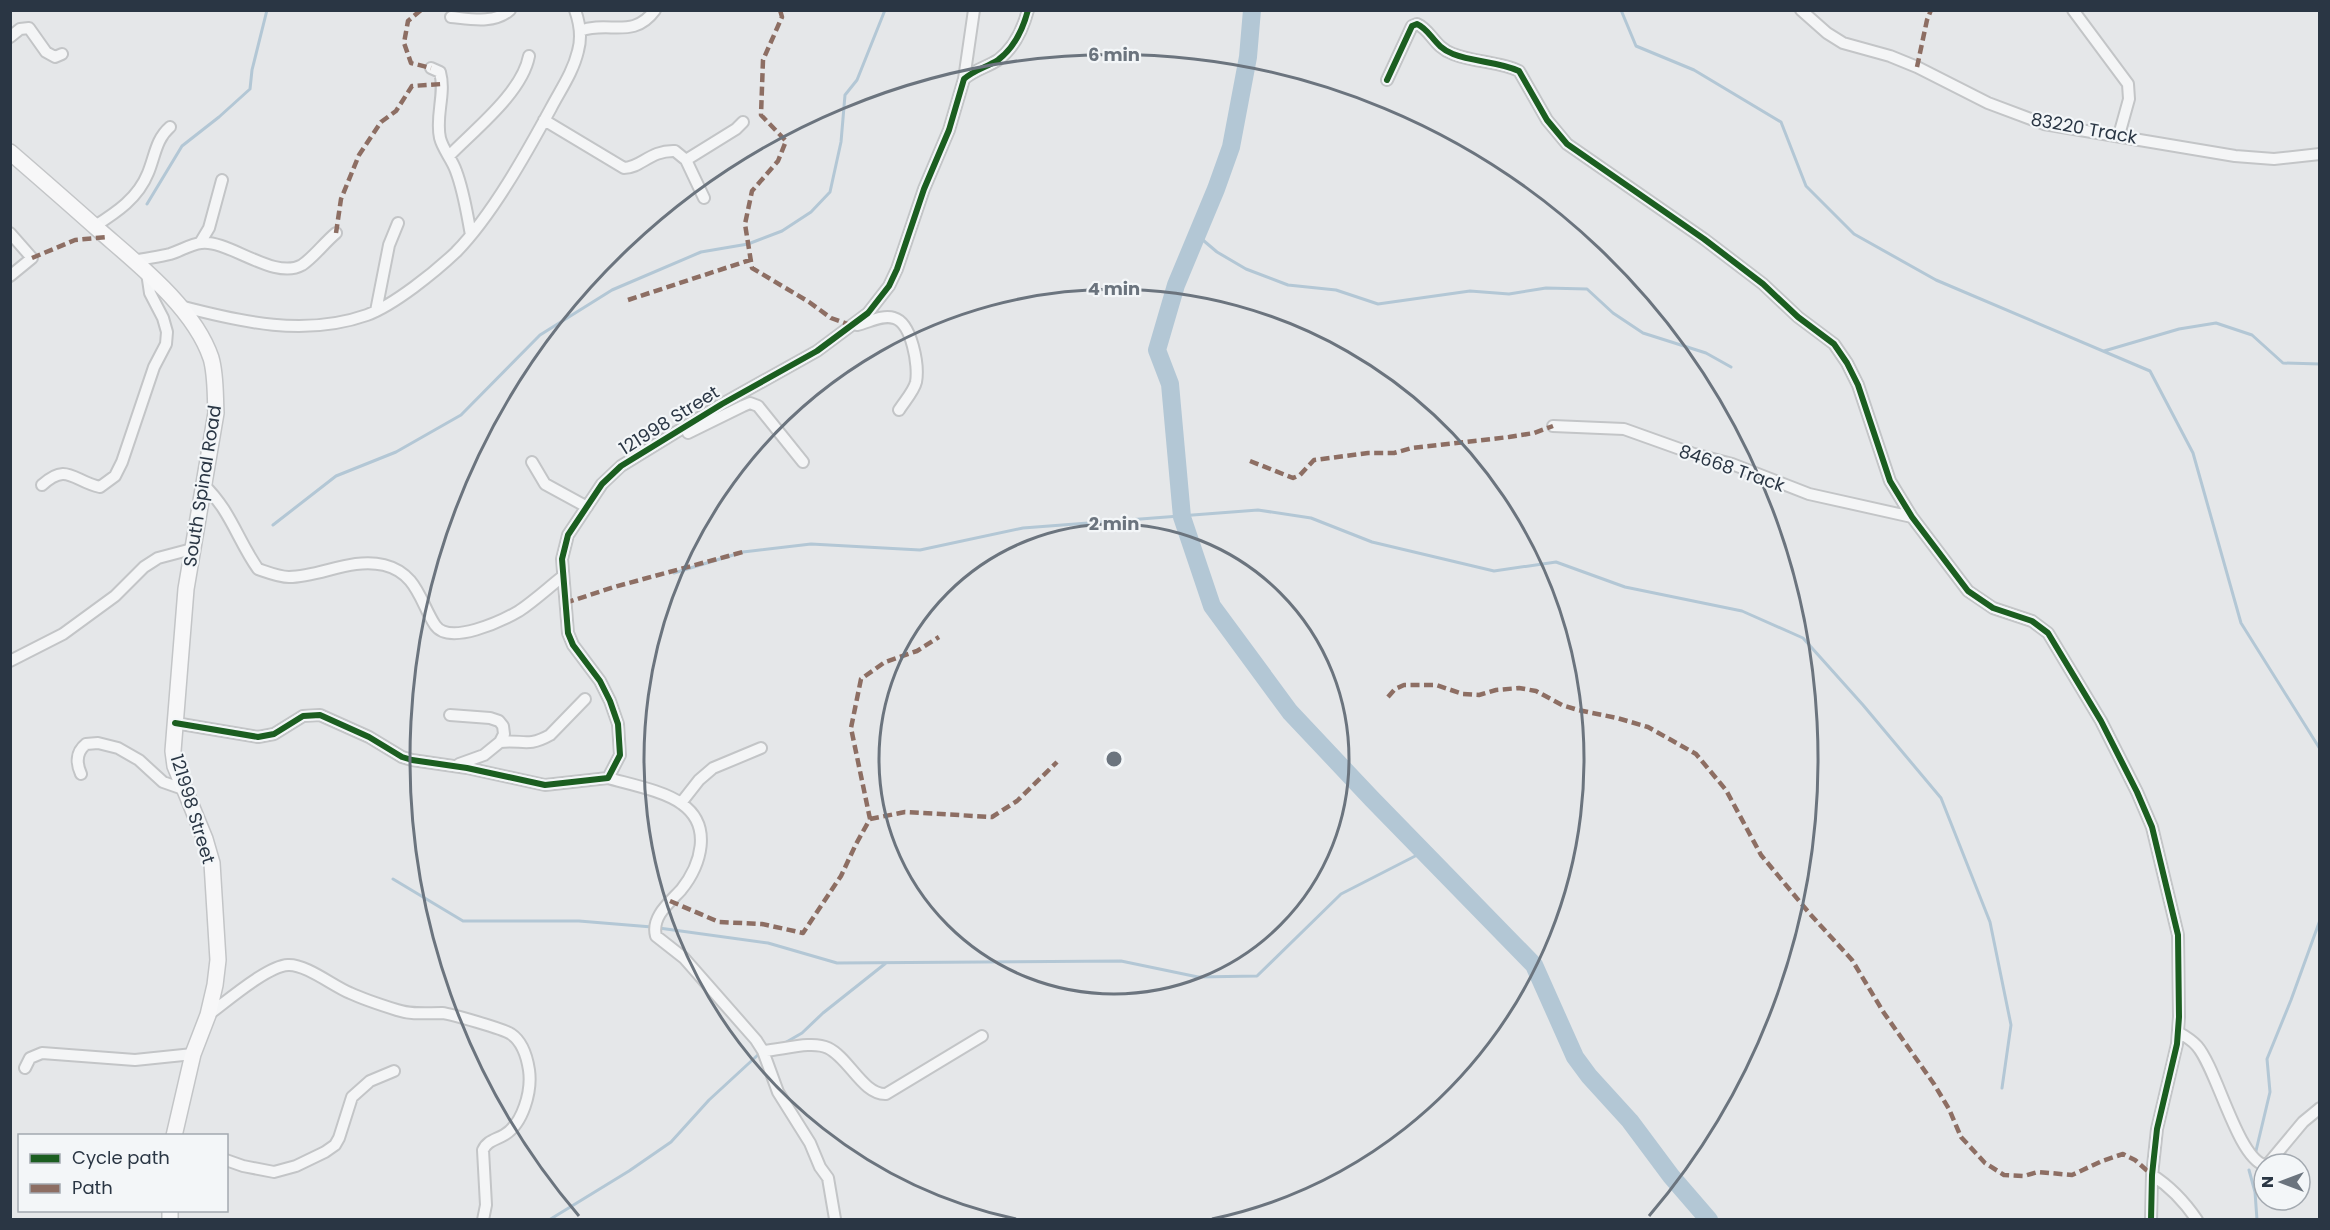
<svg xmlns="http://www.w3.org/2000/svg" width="2330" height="1230" font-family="Poppins,sans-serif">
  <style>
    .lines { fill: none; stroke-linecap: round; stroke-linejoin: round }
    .stream { stroke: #b3c7d5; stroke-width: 3 }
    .river { stroke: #b3c7d5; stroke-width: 18 }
    .street-casing { stroke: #c3c5c7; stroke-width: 14 }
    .secondary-casing { stroke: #c3c5c7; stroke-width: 18 }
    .street { stroke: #f4f5f6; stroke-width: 10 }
    .secondary { stroke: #f7f7f8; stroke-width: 15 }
    .quiet { stroke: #8d6e63; stroke-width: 4.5; stroke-dasharray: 9 4.5; stroke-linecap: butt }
    .cycleway-casing { stroke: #f3f6f8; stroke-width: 10 }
    .cycleway { stroke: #1b5e20; stroke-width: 6 }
    .ring { fill: none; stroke: #6b747e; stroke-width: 3 }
    .labels { text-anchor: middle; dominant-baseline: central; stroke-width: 4.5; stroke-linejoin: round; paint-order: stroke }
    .street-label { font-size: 18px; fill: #2a3644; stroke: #f3f6f8 }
    .centre { fill: #6b747e; stroke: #f3f6f8; stroke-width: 3 }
    .ring-label { font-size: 18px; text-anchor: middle; font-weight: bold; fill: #6b747e; stroke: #f3f6f8; stroke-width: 4.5; stroke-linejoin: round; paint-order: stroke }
  </style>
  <rect width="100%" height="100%" fill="#e5e7e9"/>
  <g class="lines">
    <path class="stream" d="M1621,10L1636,46L1694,70L1781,122L1806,186L1854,234L1936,280L2150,371L2193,453L2241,623L2320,749
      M147,204L182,146L219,117L250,89L252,70L267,10
      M1197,235L1217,252L1246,269L1288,285L1336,290L1378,304L1470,291L1509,294L1546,288L1587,289L1613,313L1643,333L1706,353L1731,367
      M2104,351L2179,329L2216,323L2252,335L2283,363L2320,364
      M273,525L336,476L396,452L461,415L540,335L612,290L701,252L748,244L782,231L811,212L830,192L841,142L845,95L857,80L885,10
      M674,573L743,552L811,544L920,550L1023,528L1258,510L1311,518L1372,542L1494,571L1556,562L1625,587L1742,611L1803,638L1863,705L1941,798L1990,922L2011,1025L2002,1088
      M393,879L463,921H579L652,927
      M659,928L768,943L837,963L1121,961L1198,977L1257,976L1341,894L1425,851
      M783,1044L802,1033L823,1013L886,963
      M2255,1155L2270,1092L2267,1059L2291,1000L2320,920
      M2249,1170L2255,1192L2257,1220
      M549,1220L629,1171L671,1142L709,1100L760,1053"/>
    <path class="river" d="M1252,10L1248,57L1231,147L1216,189L1176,285L1157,350L1170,384L1182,517L1212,606L1290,712L1372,799L1534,965L1575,1057L1589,1076L1630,1121L1671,1176L1709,1220"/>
    <defs>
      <path id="street" d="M1801,10L1827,33L1843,43L1890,56L1917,67L1988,103L2044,124L2235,156L2274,159L2320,154
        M2073,10L2128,84L2129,99L2119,135
        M451,17C471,19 494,24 510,10
        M580,31C609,20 633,40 655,10
        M10,37L20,29L29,28L46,52L55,57L62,54
        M431,68L440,72C446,94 435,116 440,138C443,150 452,159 456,171C464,192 467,214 471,235
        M964,79L974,10
        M1387,80L1412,26L1417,24C1431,30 1434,47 1453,54C1473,62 1501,62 1519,71L1547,120L1567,144L1704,239L1763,284L1798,317L1834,344L1847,363L1858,385L1890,481L1912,517L1968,591L1993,608L2032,621L2048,633L2101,721L2137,792L2152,827L2178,935L2179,1017L2177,1044L2157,1129L2152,1175L2151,1220
        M544,120L624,168C641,168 650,150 675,151L686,160L704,198
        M449,156C474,130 522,93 529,56
        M686,160L736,129L743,122
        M95,226C117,212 138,198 148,173C155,156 156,139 170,127
        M10,233L32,258L10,276
        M200,243L209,228L222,180
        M134,261C146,258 159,257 170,254C180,251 191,244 201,243C228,239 274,281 302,265C314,257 324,243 336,233
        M180,306C241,322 305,337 367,315C394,305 435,272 456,252C492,215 526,154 551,108C561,89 573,72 578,51C582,37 580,24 575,10
        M376,311L389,245L398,223
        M857,325C868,323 882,314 894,318C912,323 919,366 916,382C914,391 904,402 899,410
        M1553,426L1624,429L1694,454L1732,464L1809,494L1912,517
        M688,433L743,406L750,403L758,406L803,462
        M532,462L545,484L587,507
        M203,484C231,511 237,539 258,569C267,572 279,577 289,577C320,577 352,557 384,565C417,573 420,602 435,625C449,646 502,621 519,611C534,601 548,588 562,577
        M42,485C67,462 73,481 100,487L115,476L122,462L154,367L166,344L167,332L163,318L150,293L147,273
        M10,661L63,634L115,596L144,567L158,558L192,549
        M450,715L490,718L499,721L503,726L504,734L500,742
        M175,723L258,737L274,734L303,716L320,715L369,737L402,757L412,760L467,768L545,785L608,778L620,755L618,724L610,701L600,681L573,645L568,633L562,559L568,535L602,484L621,466L722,404L817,351L868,313L889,286L897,269L924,189L949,130L964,79C974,70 987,67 998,60C1014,48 1023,29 1028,10
        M459,764L484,755L500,742C522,739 527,748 550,735L585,699
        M81,774C76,763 76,752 86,744L98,743L118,748L139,760L163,782L183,789
        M608,778C629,784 665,791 682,804C713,826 701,865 681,890C669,903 651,917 656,936L684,958L756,1040L763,1051L778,1092L810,1143L820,1167L828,1178L835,1219
        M681,803L699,780L713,768L761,748
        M208,1015C226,1002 267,966 288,965C306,964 333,986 350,993C365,1000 381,1005 397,1010C412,1015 426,1013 442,1013C451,1014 504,1029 511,1034C523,1042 527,1057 529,1070C532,1091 523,1124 504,1135C495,1140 487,1141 483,1150L486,1205L483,1220
        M2178,1032C2185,1036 2192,1040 2197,1046C2217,1069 2237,1156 2264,1165
        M763,1051C782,1050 812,1040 828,1048C849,1058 863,1095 886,1094L982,1036
        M25,1068L30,1058L42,1053L135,1060L193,1054
        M226,1160L243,1166L274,1172L296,1166L325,1152L335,1145L339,1138L352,1097L370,1081L394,1071
        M2268,1164L2303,1122L2320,1108
        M2152,1175C2171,1187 2184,1201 2197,1220"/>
      <path id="secondary" d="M10,152C40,178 71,205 100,231C139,265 194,308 211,358C216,375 215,395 216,413L186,589L173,751L175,766L205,839L212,863L218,960L215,985L208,1015L193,1054L174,1136
        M170,1210V1220"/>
    </defs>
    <use href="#street" class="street-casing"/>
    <use href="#secondary" class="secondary-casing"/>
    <use href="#street" class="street"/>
    <use href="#secondary" class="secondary"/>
    <path class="quiet" d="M421,10L408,21L404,43L411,63L431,68
      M780,10L782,17L763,60L761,115L786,141L778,161L752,191L745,224L752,268L809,302L831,318L853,326
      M1917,67L1927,20L1931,10
      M336,233L341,199L359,155L381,122L396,111L412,86L442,84
      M32,258L75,240L107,237
      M628,300L750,260
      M1250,461L1293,478L1300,475L1314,460L1368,453H1394L1412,448L1509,437L1534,433L1553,426
      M565,603L614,587L743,552
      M1388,697L1395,689L1404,685H1436L1463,694L1479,695L1496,690L1519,688L1536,691L1562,705L1578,710L1617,718L1648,727L1696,754L1726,790L1761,855L1810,914L1852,960L1884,1013L1934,1084L1949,1109L1961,1137L1985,1163L2004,1175L2024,1176L2038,1172L2072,1175L2102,1161L2123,1154L2135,1160L2152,1175
      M870,819L905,812L992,817L1017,801L1057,762
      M670,901L719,922L762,924L803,933L841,876L856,844L870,819L851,728L861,679L885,662L917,651L939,637"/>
    <defs>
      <path id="cycleway" d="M1387,80L1412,26L1417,24C1431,30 1434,47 1453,54C1473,62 1501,62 1519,71L1547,120L1567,144L1704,239L1763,284L1798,317L1834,344L1847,363L1858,385L1890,481L1912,517L1968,591L1993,608L2032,621L2048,633L2101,721L2137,792L2152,827L2178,935L2179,1017L2177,1044L2157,1129L2152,1175L2151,1220
        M175,723L258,737L274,734L303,716L320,715L369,737L402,757L412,760L467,768L545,785L608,778L620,755L618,724L610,701L600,681L573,645L568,633L562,559L568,535L602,484L621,466L722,404L817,351L868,313L889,286L897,269L924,189L949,130L964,79C974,70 987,67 998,60C1014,48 1023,29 1028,10"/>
    </defs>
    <use href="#cycleway" class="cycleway-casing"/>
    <use href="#cycleway" class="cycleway"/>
  </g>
  <g class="ring">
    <circle cx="1114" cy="759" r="235"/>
    <path d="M1016 1219A470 470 0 1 1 1212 1219"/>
    <path d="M579 1216A704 704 0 1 1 1649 1216"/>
  </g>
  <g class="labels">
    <g class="street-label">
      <text transform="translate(2084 128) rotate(10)">83220 Track</text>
      <text transform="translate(669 420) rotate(-32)">121998 Street</text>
      <text transform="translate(1732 468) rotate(19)">84668 Track</text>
      <text transform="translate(202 486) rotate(-81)">South Spinal Road</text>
      <text transform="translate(193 809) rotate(73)">121998 Street</text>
    </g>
  </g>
  <circle cx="1114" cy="759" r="9" class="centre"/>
  <g class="ring-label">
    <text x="1114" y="61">6 min</text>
    <text x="1114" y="295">4 min</text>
    <text x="1114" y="530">2 min</text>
  </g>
  <rect width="2330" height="1230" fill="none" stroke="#2a3644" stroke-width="24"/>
  <rect x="18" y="1134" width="210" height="78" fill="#f3f6f8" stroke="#a3a9b0" stroke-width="1.5"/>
  <rect x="30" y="1154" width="30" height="9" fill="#1b5e20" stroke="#a3a9b0" stroke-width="1.5"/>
  <text x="72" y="1164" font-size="18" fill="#2a3644">Cycle path</text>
  <rect x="30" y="1184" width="30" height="9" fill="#8d6e63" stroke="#a3a9b0" stroke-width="1.5"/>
  <text x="72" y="1194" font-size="18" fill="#2a3644">Path</text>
  <g transform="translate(2282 1182) rotate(270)"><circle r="28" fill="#f3f6f8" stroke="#a3a9b0" stroke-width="1.5"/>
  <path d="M0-4.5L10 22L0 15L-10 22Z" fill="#6b747e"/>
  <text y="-9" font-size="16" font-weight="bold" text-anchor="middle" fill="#2a3644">N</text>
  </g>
</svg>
